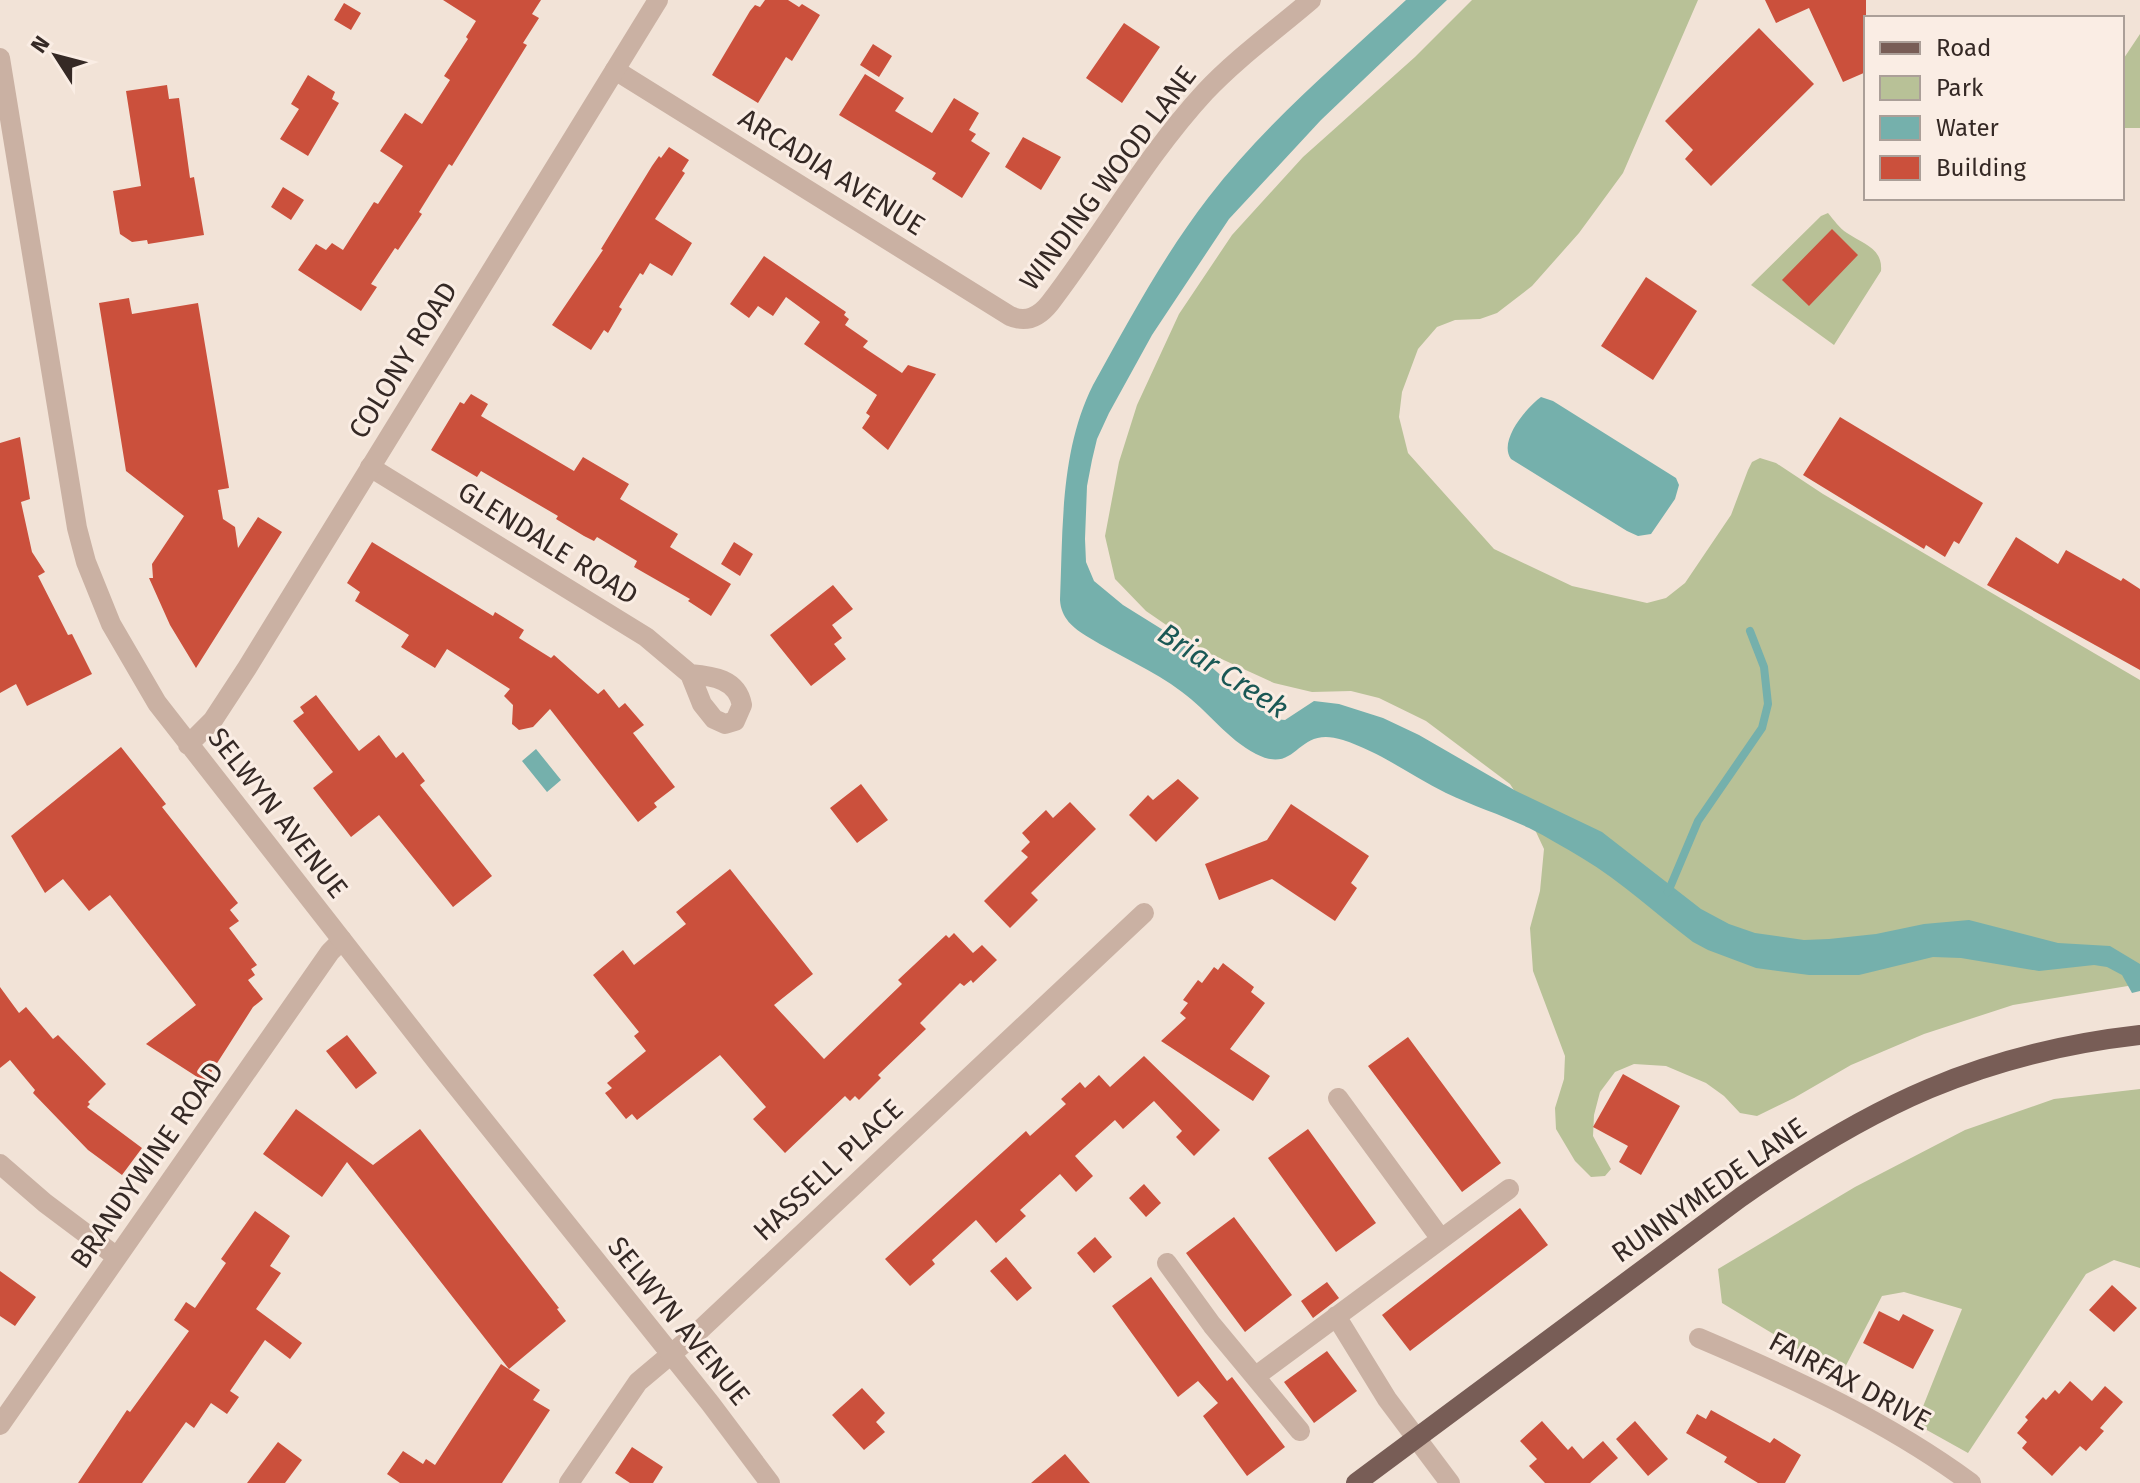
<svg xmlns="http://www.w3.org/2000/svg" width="2140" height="1483" font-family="'Fira Sans',sans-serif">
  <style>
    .green { fill: #b8c197 }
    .water { fill: #75b0ac }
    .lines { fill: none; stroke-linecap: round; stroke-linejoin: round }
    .stream { stroke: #75b0ac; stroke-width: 8 }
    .building { fill: #cb503c }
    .minor { stroke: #cab1a3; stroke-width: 20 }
    .tertiary { stroke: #cab1a3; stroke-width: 20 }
    .primary { stroke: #785d56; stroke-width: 20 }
    .labels { text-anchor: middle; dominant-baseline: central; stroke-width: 6; stroke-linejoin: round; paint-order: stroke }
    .street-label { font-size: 28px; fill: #352925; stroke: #faede4 }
    .water-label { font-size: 30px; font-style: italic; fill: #1a5855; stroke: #faede4 }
  </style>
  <rect width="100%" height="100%" fill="#f2e3d7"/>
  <path class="green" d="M1472,0H1698L1623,173L1579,233L1532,286L1497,313L1480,319L1455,320L1437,327L1418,349L1402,392L1399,417L1408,453L1494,549L1572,586L1647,603L1666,598L1685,583L1731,515L1748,470L1752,462L1760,458L1776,463L1823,494L2140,680V984L2013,1005L1924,1034L1851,1065L1794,1098L1757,1116L1740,1113L1724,1096L1706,1083L1666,1066L1634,1064L1615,1072L1600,1092L1594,1115L1593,1136L1611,1169L1605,1176L1591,1177L1575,1161L1556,1129L1555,1108L1564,1079L1565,1056L1533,971L1530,928L1540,891L1544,849L1523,804L1510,784L1426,721L1379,698L1351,691L1312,692L1274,683L1204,651L1146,611L1115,579L1105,536L1119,462L1137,405L1179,314L1232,235L1303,157L1415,57Z
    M2140,34V128H2122V61Z
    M1828,213C1834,220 1839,228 1847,233C1863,244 1883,248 1881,271L1834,345L1751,285L1821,216Z
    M2140,1089V1268L2114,1260L2086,1274L1968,1453L1916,1424L1962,1309L1904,1292L1882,1296L1841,1375L1722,1303L1718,1269L1855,1187L1965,1130L2054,1099Z"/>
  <path class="water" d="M1406,0H1447L1321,120L1229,219L1152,335L1109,413L1097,439L1092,460L1087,486L1085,539L1086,562L1094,581L1123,605L1184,643L1249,700L1275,719L1285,720L1314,701L1339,704L1383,718L1419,735L1516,791L1602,832L1701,909L1729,924L1755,933L1804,940L1829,939L1876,934L1924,924L1969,920L2058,943L2110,946L2140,964V991L2132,993L2122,975L2107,967L2094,965L2039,971L1961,958L1933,957L1859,975H1809L1756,968L1708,950L1693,942C1656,914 1622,882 1582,858C1565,848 1547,837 1529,828C1502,815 1473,806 1446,793C1412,776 1380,752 1343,740C1295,724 1299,776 1256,754C1227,739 1208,711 1182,692C1153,670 1119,656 1088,637C1073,628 1061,618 1060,600C1063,528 1060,451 1093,385C1128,322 1164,255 1208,198C1265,124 1338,63 1406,0Z
    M1541,397L1553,401L1676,478L1679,485L1675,499L1651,534L1638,536L1627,531L1511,459C1498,441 1526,408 1541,397Z
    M536,749L561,780L547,792L522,761Z"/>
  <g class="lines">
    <path class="stream" d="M1668,892L1698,821L1762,728L1768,704L1764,667L1750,631"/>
  </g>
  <path class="building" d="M443,0H541L532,14L539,18L523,43L527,45L452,166L449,164L419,212L422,214L398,250L395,248L371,284L377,287L361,311L298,270L316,244L326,250L332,243L343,250L374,202L378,204L403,166L380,151L405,113L422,124L450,80L444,76L468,39L466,37L476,21Z
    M765,0H788L799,7L802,4L820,15L792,61L786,57L758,103L712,75L750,11L755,5L760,7Z
    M1765,0H1866V72L1843,82L1809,8L1776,23Z
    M344,3L361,13L351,30L334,20Z
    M1124,23L1160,47L1122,103L1086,78Z
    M1759,28L1814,84L1711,186L1685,159L1693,150L1665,121Z
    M873,44L892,56L879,77L860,65Z
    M865,74L904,98L895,111L932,133L954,98L979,113L969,130L976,134L971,141L990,153L962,198L932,179L936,173L839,115Z
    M308,75L335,92L332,99L339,103L308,156L280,139L299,109L291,104Z
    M167,85L169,99L179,98L190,178L194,177L204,235L148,244L147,240L132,242L120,234L113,191L141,186L126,91Z
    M1023,137L1061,157L1041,190L1005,167Z
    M669,147L689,160L682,171L685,173L655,219L692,243L672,276L650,263L643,275L640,273L619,307L622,309L608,333L604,330L591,350L552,325L603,250L601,249L652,166L659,156L661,158Z
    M283,187L304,200L291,220L271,207Z
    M1832,229L1858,255L1809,306L1782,280Z
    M764,256L846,312L844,315L849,319L845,325L868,341L863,347L902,373L908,365L936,374L888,450L862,428L870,416L866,413L877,395L804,344L820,322L786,297L773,316L758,306L749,318L730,304Z
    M1646,277L1697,311L1653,380L1601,346Z
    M129,298L132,314L198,303L229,488L218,490L223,519L235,527L238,548L258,517L282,532L196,668L170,625L149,578H153L152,564L184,516L126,471L99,303Z
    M471,394L488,404L481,416L574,471L583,457L629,484L620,499L678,534L670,547L731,584L711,616L688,601L690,599L634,567L637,561L597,537L594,541L584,536L556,519L558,516L481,471L477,477L431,450L460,402L464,404Z
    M1840,417L1983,503L1959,544L1954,541L1945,557L1926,545L1924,549L1803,475Z
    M20,437L30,499L21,502L32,552L45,572L38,576L68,635L72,634L92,674L27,706L16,684L0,693V443Z
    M2016,537L2058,564L2066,550L2121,581L2123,578L2140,589V670L1987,585Z
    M372,542L493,616L495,612L524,630L519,638L551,658L554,655L598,694L604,689L619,708L625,703L644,725L633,733L675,787L654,803L657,807L638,822L550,709L533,727L519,730L512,724L513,705L504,696L510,689L447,649L435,668L401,647L409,635L355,601L360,592L347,583Z
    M734,542L753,554L740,576L721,564Z
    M833,585L853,609L832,625L842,638L834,644L846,659L811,686L770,635Z
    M316,695L359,751L379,735L396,758L403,752L425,781L420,785L492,876L453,907L379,815L351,837L313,788L333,772L293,721L304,713L300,707Z
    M121,747L166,804L162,807L238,903L230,910L239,921L229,928L257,965L251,969L255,975L248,980L263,999L253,1007L205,1082L146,1044L196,1005L110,895L89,911L63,879L45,893L11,836Z
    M1178,779L1199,798L1156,842L1129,815L1148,795L1153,800Z
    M861,784L888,820L857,843L830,808Z
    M1070,802L1096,829L1031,893L1038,900L1010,928L984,901L1028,857L1021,851L1030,842L1022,833L1046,810L1053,818Z
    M1291,804L1369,856L1351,883L1357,888L1335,921L1272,879L1219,900L1205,864L1267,840Z
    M730,869L813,974L774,1005L824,1059L902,984L898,980L946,935L949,938L954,933L973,953L982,945L997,960L973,983L971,980L964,986L960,983L920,1023L926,1029L878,1075L881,1078L859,1100L855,1096L850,1101L845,1096L785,1153L753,1119L766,1107L720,1055L637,1120L632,1114L626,1119L605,1093L612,1088L607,1083L646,1051L634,1036L639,1032L593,975L623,950L634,965L686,924L676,912Z
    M1223,963L1254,987L1251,992L1265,1003L1230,1049L1270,1076L1253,1101L1161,1041L1186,1018L1180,1013L1188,1003L1183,1000L1198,980L1202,983L1214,967L1218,970Z
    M0,987L19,1013L26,1007L53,1039L58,1035L106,1084L88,1102L90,1104L87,1107L142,1148L122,1175L88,1150L33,1093L35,1090L10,1060L0,1068Z
    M347,1035L377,1073L356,1089L326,1051Z
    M1408,1037L1501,1163L1462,1192L1368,1066Z
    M1144,1056L1220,1130L1194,1156L1176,1137L1182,1131L1154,1101L1123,1129L1115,1120L1075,1156L1093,1176L1076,1192L1060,1174L1020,1210L1026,1216L996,1243L976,1220L932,1260L935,1264L910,1286L885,1259L1026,1131L1030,1136L1066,1104L1061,1099L1080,1082L1085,1088L1099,1075L1110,1087Z
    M1623,1074L1680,1106L1641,1175L1619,1162L1628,1146L1593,1127Z
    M296,1109L373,1165L420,1129L559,1308L557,1309L566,1321L509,1369L347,1162L322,1197L263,1154Z
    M1308,1129L1376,1223L1336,1252L1268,1158Z
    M1144,1184L1161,1203L1146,1217L1129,1198Z
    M1520,1208L1548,1245L1410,1351L1382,1315Z
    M255,1211L290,1236L270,1266L281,1273L256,1309L302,1343L290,1359L265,1340L230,1391L239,1397L227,1414L211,1403L194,1428L186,1422L142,1483H78L127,1410L130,1412L189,1331L174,1320L186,1302L195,1308L226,1263L221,1259Z
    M1234,1217L1292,1295L1245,1332L1186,1253Z
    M1095,1237L1112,1257L1094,1273L1077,1253Z
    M1006,1257L1032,1288L1017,1301L990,1271Z
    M0,1271L36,1297L15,1326L0,1316Z
    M1151,1277L1227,1381L1232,1377L1285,1447L1247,1476L1203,1416L1218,1403L1198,1381L1178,1397L1112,1306Z
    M1327,1282L1339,1298L1313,1318L1301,1301Z
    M2112,1285L2137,1308L2114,1332L2089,1310Z
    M1879,1311L1899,1321L1903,1314L1934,1330L1913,1369L1863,1343Z
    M1327,1351L1357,1391L1314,1423L1284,1382Z
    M501,1364L540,1390L533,1400L550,1410L502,1483H400L387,1474L403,1451L423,1464L426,1459L435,1465Z
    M2070,1381L2092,1401L2105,1386L2123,1402L2100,1428L2104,1431L2086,1451L2080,1446L2052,1476L2022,1448L2027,1442L2017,1433L2028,1420L2025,1417L2043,1397L2046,1400L2055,1390L2059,1394Z
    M862,1388L885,1413L876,1422L885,1432L864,1450L832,1415Z
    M1711,1410L1770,1443L1774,1438L1801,1455L1785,1483H1758L1724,1462L1727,1457L1686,1433L1697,1414L1706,1419Z
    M1542,1421L1568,1450L1572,1446L1583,1459L1603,1441L1618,1458L1590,1483H1545L1529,1466L1537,1459L1520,1441Z
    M1635,1421L1668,1459L1648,1476L1616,1439Z
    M278,1442L302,1460L285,1483H247Z
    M632,1447L663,1467L653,1483H630L615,1473Z
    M1065,1454L1090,1483H1031Z"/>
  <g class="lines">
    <path class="minor" d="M615,70L1010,316C1026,323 1039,317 1050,303C1103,234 1145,157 1205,92C1237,58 1276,30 1311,0
      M370,467L646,637L690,674L702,704L714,719L725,724L735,721L742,705C737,679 713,676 690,674
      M1338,1098L1441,1239
      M0,1164L45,1203L117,1257
      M1167,1263L1212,1325L1300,1431
      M1336,1316L1387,1399L1450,1483
      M1699,1338C1793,1378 1888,1422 1971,1483
      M1256,1376L1509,1189
      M0,1425L330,952L342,940
      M569,1483L638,1382L701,1329L1144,913"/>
    <path class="tertiary" d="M0,58L77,528L86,562L111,624L157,703L438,1063L710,1403L770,1483
      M188,745L213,720L247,668L658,0"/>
    <path class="primary" d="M1356,1483L1741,1197C1871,1106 1980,1053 2140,1035"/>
  </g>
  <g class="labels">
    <g class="street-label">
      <text transform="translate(832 172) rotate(32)">ARCADIA AVENUE</text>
      <text transform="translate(1108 178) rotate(-53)">WINDING WOOD LANE</text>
      <text transform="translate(403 360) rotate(-58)">COLONY ROAD</text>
      <text transform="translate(548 543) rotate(32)">GLENDALE ROAD</text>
      <text transform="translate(278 813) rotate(52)">SELWYN AVENUE</text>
      <text transform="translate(147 1165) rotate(-55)">BRANDYWINE ROAD</text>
      <text transform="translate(828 1170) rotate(-43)">HASSELL PLACE</text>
      <text transform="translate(1709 1190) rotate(-35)">RUNNYMEDE LANE</text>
      <text transform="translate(679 1321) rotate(51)">SELWYN AVENUE</text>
      <text transform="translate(1850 1381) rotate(28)">FAIRFAX DRIVE</text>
    </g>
    <g class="water-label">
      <text transform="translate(1223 671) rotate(33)">Briar Creek</text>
    </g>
  </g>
  <rect x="1864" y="16" width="260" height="184" fill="#faede4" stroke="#ab9f98" stroke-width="2"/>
  <rect x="1880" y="42" width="40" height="12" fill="#785d56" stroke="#ab9f98" stroke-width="2"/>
  <text x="1936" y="56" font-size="24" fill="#352925">Road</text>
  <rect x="1880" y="76" width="40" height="24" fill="#b8c197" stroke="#ab9f98" stroke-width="2"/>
  <text x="1936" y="96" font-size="24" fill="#352925">Park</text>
  <rect x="1880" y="116" width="40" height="24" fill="#75b0ac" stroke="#ab9f98" stroke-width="2"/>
  <text x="1936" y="136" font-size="24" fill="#352925">Water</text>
  <rect x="1880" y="156" width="40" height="24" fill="#cb503c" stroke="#ab9f98" stroke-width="2"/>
  <text x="1936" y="176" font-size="24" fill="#352925">Building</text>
  <g transform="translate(56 56) rotate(306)" stroke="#faede4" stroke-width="6" paint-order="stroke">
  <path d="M0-6L14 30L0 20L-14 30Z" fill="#352925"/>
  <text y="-12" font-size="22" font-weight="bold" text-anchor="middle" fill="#352925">N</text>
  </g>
</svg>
